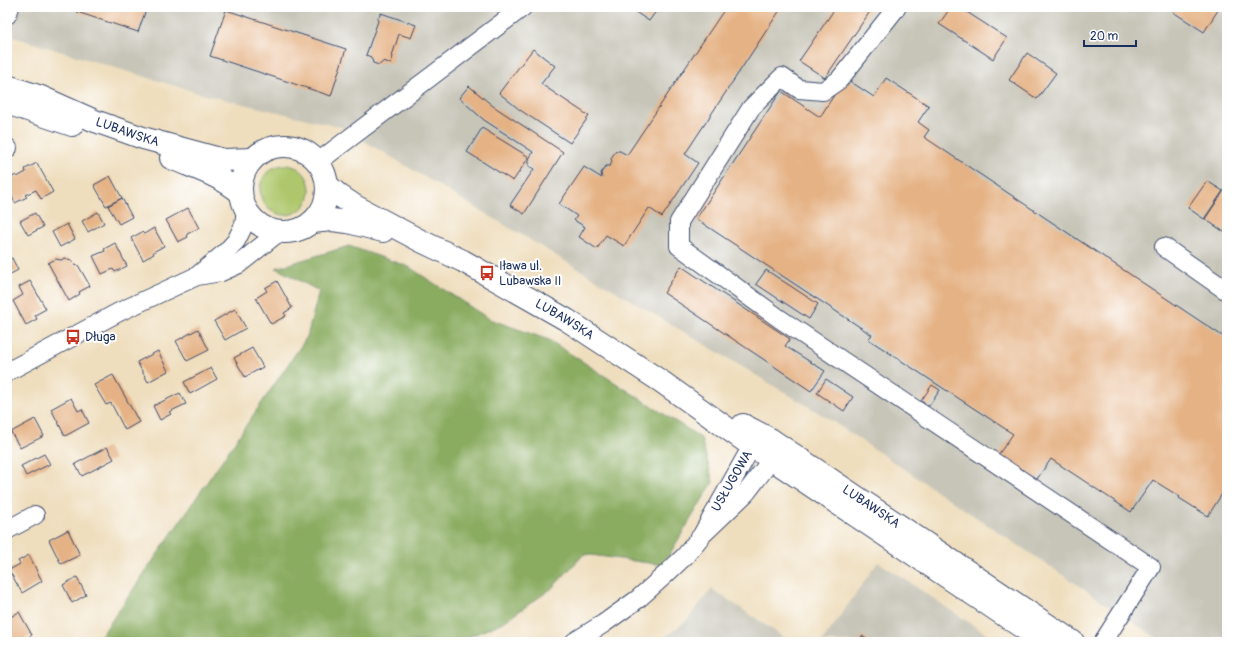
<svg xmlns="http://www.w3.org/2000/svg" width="1234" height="649" font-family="Pangolin,sans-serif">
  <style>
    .industrial { fill: #c7c5b8 }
    .green { fill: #aec76c; stroke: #647b65 }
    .forest { fill: #8aac60; stroke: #526e5f }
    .building { fill: #e5b285 }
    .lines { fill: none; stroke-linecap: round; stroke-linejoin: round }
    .minor-casing { stroke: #3b496c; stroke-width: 20 }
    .major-casing { stroke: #3b496c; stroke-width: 24 }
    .minor { stroke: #fff; stroke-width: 18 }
    .major { stroke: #fff; stroke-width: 22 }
    .labels { text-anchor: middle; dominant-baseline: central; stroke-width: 4; stroke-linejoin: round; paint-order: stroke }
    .street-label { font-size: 13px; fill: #1b2f5e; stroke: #fff }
    .poi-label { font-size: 13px; fill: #1b2f5e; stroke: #fff; text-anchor: start }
  </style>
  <rect width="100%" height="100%" fill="#fff"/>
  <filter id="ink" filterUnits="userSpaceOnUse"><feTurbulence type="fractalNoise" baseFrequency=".025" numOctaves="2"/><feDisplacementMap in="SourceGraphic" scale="8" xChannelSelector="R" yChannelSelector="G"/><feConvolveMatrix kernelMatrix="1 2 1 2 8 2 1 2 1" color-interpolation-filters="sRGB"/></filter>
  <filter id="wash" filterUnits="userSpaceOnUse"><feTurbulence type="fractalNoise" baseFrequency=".012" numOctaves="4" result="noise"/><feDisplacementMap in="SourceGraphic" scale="16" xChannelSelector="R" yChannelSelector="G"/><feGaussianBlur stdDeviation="0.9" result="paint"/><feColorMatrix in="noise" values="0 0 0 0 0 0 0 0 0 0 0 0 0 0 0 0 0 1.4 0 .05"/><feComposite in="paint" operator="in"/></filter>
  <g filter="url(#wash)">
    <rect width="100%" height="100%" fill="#efdebe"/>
    <path class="industrial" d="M7,7H1227V642H1163L826,417L341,127L205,95L7,35Z
      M878,562L894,572L998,642H822Z
      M712,589L791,642H659L686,621Z"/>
    <path class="green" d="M260 190a25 25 0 1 1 50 0a25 25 0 1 1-50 0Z"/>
    <path class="forest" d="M349,246L409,267L489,319L549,340L701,438L713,482L663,565L584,554L551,589L502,623L456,642H97L307,337L319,291L276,268Z"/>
    <g id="blocks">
      <path class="building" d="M79,7H147L138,32L77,12Z
        M628,7H659L649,21Z
        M726,7H782L685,154L698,163L662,217L649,208L624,246L606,235L597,249L579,237L585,227L574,220L577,216L559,204L584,167L602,178L601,173L606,166H610L612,162L611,158L616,151H620L627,155Z
        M836,7H873L825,78L799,61Z
        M951,7H959L1007,38L993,59L939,24Z
        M1176,7H1220L1204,32L1173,12Z
        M226,10L346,49L331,96L210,56Z
        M381,13L416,25L411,38L399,34L392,56H393L391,64L384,61L379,65L373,63L371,57L366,55L378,21L377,18L379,17Z
        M533,49L555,66L541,84L589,116L570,143L520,110L499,93Z
        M1027,53L1056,73L1037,99L1009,80Z
        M845,78L874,97L886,78L929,106L918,122L929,130L924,137L1227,339V486L1208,516L1179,498L1180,497L1153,480L1131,512L1051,459L1037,479L998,455L1013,434L868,339L872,335L696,219L781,91L820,117Z
        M469,86L493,106L563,152L524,214L510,205L534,169L529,166V159L533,152L484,120L459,98Z
        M482,128L529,157L513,181L467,152Z
        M37,163L53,192L41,199L36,190L25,195L27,197L15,203L7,187V180L16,175L17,177L26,172L25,169Z
        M110,176L122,198L106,206L94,185Z
        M1207,181L1223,191L1204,219L1188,208Z
        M1227,186V234L1205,219Z
        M122,198L132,217L119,224L108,206Z
        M188,208L199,228L187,234L188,237L178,242L166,220Z
        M98,212L104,223L88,232L82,221Z
        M35,213L43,227L28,235L20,221Z
        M67,224L75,239L60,247L52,232Z
        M154,228L164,246L153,252L154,254L143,260L131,238L142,232L144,234Z
        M115,243L127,266L115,272L113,269L102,274L93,256L105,251L104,249Z
        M12,258L18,270L7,276V261Z
        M65,258L71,260L74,264L78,265L90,286L79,292L80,294L69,301L48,263L56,259L61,260Z
        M681,266L790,339L785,346L825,371L811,391L664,293Z
        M766,270L818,304L809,319L756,284Z
        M30,281L46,309L35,315L37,319L26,325L13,301L23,295L19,287Z
        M277,281L292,308L284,313L286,316L271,324L256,298L267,291L265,288Z
        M235,309L246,328L225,340L214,321Z
        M198,329L209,350L187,361L176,341Z
        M252,348L263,367L245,377L234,358Z
        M158,351L168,371L148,382L137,362Z
        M211,368L217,379L190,394L184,382Z
        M113,375L139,422L125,430L111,403L106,405L94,385Z
        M826,379L853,397L844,411L817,393Z
        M932,385L940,390L929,406L921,401Z
        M180,393L186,404L169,412L171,414L160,420L153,406Z
        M71,398L78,411L82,409L89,423L65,436L51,409Z
        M35,419L44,436L20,448L11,432Z
        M107,447L114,459L82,476L75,464Z
        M44,454L50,464L26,476L21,466Z
        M68,530L80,555L61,564L49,540Z
        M29,555L42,581L22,593L9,570L20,564L18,561Z
        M77,577L86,595L72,603L63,585Z
        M19,612L32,635L19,642H8L7,640V619Z
        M862,636L871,642H858Z"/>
    </g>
  </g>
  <g filter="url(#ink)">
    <use href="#blocks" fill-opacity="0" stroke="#3b496c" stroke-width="1"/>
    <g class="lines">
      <defs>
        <path id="minor" d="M897,7L839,80L823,91L799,89L782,77L751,108L679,222V246L780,319L1151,567L1103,642
          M7,15L10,7
          M7,149L8,148
          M318,162L523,7
          M1164,247L1227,291
          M197,276L221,272L239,264L279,232
          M7,372L119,312L197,276L226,252L236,241L244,225L246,209
          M7,530L35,515
          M574,642L603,624L638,599L666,574L685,556L702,535L746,493L772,459L770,439L752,446L702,535"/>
        <g id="major">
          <path id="s1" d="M7,86L41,97L95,121L143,138L224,160L253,159"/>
          <path d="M7,103L72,125"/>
          <circle cx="284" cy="189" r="43"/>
          <path d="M171,158C195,168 221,176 241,193"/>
          <path id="s2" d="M328,186L340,196L355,206L421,241L463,261L567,320L662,382L752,446L1044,642"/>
          <path d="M312,222L332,220L348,222L383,231"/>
          <path id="s3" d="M743,425L770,439L1073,642"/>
        </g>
      </defs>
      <use href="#minor" class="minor-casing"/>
      <use href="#major" class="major-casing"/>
      <use href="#minor" class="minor"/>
      <use href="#major" class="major"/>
    </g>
  </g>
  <defs>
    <symbol id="bus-bare" viewBox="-9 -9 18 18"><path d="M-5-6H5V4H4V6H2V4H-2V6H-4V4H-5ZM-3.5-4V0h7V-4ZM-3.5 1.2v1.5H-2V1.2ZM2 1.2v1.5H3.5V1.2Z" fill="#c8321e" stroke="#fff" stroke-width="2.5" paint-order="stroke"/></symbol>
  </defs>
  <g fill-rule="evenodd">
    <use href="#bus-bare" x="476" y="262" width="22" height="22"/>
    <use href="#bus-bare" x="62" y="326" width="22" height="22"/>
  </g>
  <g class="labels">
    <g class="street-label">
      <text stroke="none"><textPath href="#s1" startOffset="129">LUBAWSKA</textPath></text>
      <text stroke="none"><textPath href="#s2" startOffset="272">LUBAWSKA</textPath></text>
      <text transform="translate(732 481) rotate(-60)">USŁUGOWA</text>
      <text stroke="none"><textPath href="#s3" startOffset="152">LUBAWSKA</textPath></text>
    </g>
    <g class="poi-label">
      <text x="499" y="266">Iława ul.<tspan x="499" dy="15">Lubawska II</tspan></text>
      <text x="85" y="337">Długa</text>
    </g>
  </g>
  <rect width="1234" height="649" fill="none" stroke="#fff" stroke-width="24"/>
  <path d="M1084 40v6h52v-6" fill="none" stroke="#1b2f5e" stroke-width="2"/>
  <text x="1090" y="40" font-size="12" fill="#1b2f5e" stroke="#ffffff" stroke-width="3" paint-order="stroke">20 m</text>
</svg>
